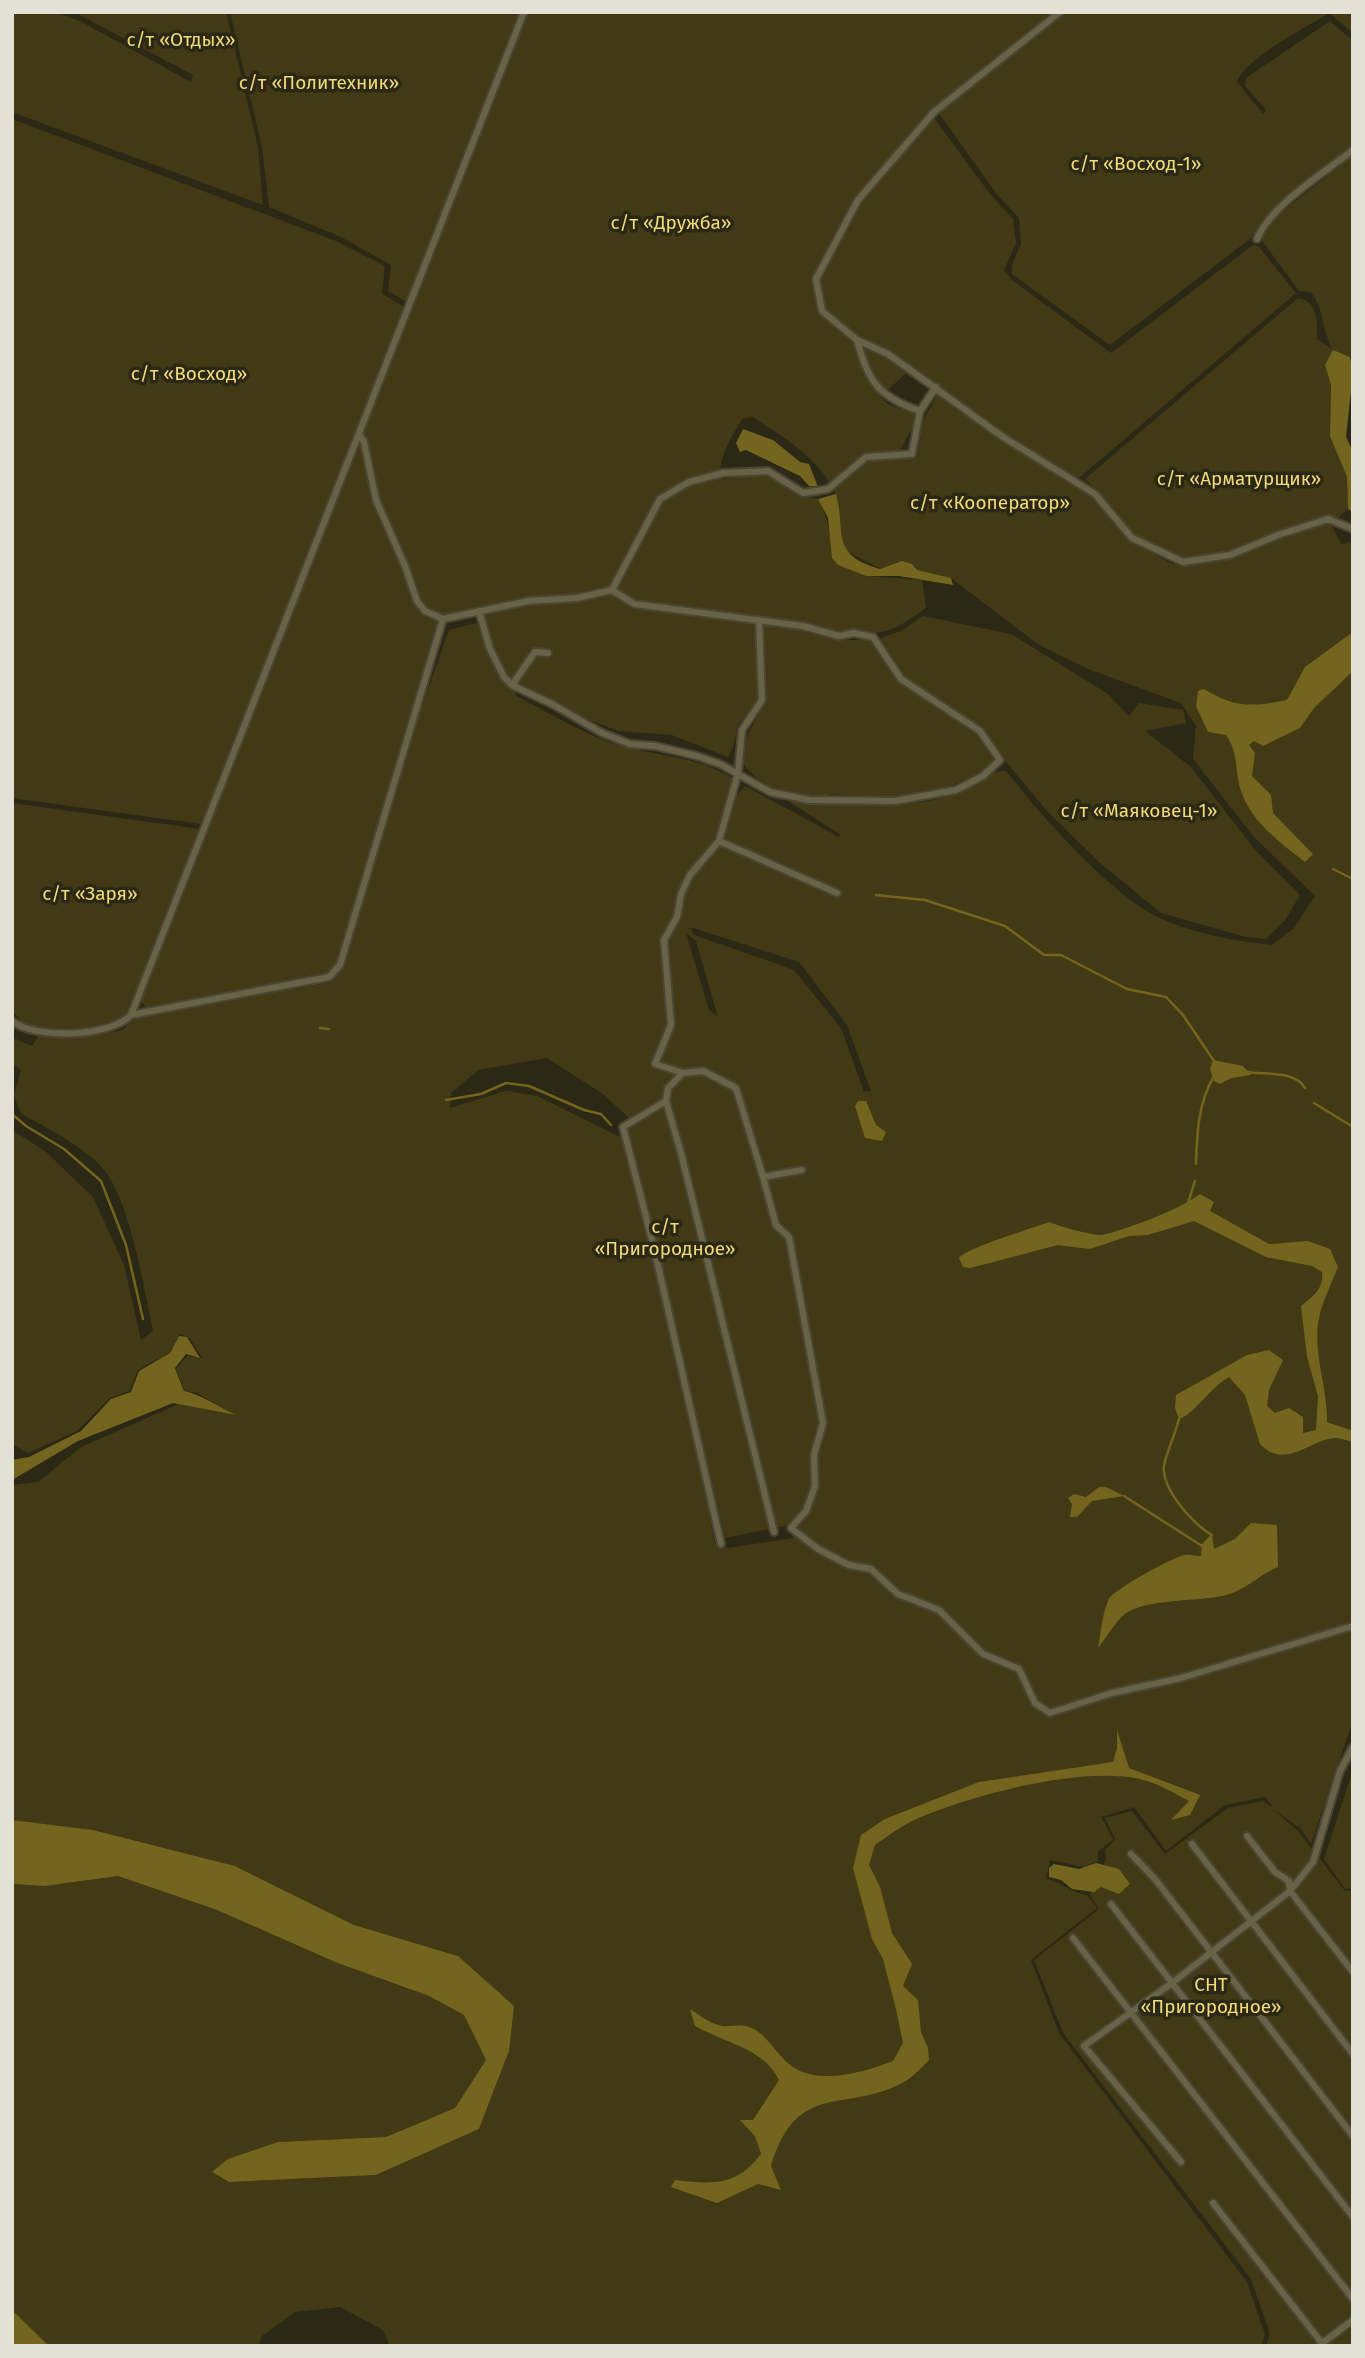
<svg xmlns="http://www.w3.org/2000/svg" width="1365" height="2358" font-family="'Fira Sans',sans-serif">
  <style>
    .green { fill: #423a15; fill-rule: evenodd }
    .water { fill: #74651e }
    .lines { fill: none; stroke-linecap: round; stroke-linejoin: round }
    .stream { stroke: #74651e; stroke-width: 2.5 }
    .minor-casing { stroke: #494635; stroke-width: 10 }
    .minor { stroke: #686247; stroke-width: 6 }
    .labels { text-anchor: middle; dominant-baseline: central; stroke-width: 7; stroke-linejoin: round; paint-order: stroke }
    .park-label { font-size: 19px; fill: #f0db79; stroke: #2c2816 }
  </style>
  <rect width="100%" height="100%" fill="#2c2816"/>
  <path class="green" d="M12,12H54L80,21L191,82L193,75L74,12H226L258,147L263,205L12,112Z
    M230,12H519L407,302L388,291L391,265L341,237L269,207L262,147Z
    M528,12H1052L929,111L990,194L1013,219L1016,243L1004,270L1012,280L1111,353L1253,245L1259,247L1296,293L1073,483L1094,496L1114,517L1129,540L1174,565L1176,557L1135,535L1111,505L1085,479L1298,298C1319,302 1317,322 1317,339L1332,349C1322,330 1324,309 1311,292L1299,291L1260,238L1267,224L1353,155V353L1350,357L1341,353L1325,365L1331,385L1330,436L1347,477L1348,509L1331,524L1341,544L1353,541V1720L1311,1844L1301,1829L1273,1809L1298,1831L1345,1891L1353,1890V2346H1266L1270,2334L1251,2279L1063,2033L1034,1960L1099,1909L1090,1895L1106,1859L1105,1850L1115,1839L1105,1818L1132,1811L1165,1854L1228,1808L1263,1801L1273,1808L1265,1797L1225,1805L1166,1851L1134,1807L1101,1817L1113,1839L1098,1852V1861L1084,1867L1050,1860L1046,1879C1061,1882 1071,1893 1087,1895L1097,1908L1031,1960L1059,2033L1247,2282L1265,2334L1261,2346H390L383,2330L340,2307L295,2312L262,2336L258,2346H49L12,2312V1884L45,1886L118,1876L217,1910L335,1962L429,1996L464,2015L486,2060L455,2108L386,2137L278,2142L212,2172L229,2182L376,2175L479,2129L509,2051L458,1956L354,1925L235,1866L93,1830L12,1820V1485L38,1482L81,1447L179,1404L235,1415L197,1393L185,1391L176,1369L187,1356L202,1358L190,1338L180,1334L169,1353L138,1370L129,1391L110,1398L77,1431L28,1453L12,1444V1130L45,1151L93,1197L124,1265L141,1340L153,1331C144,1289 129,1191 98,1163C76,1143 48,1128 21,1114L14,1095L21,1070L12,1063V1038L32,1046L39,1035H95L123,1030L134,1018L162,1012L161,1006L147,1009L140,1000ZM913,367L941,388L923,421L917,457L896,458L913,426L915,414L890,405L880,397ZM753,417C783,437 820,458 835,493C843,511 838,533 846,551L881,569L894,566L951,578L1039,645L1088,669L1181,703L1196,726L1193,759L1254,837L1315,896L1294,928L1272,945C1235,941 1195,934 1162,919C1111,896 1041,815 1006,771C985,771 971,789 952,795C911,808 870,805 828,804L829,794C894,798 948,801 1001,756L1047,811L1099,862L1161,913L1246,937L1266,939L1286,919L1300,895L1256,851L1191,767L1145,731L1186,723L1183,710L1139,703L1129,716L1108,694L1011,634L923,616L901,631L879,639L901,676L959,713L955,719L898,682L870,640H846V633C857,629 864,634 874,633C894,632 910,619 926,608L922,580L866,576L838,565C829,542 831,521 818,499C792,495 780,478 760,475C747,473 734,478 721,479C717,458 732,437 742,419ZM481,607L485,621L449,630L423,704L416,702L442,615ZM514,690L618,731L672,735L728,757C745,728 723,727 761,709C754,726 738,744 744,764C747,776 825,825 840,834L839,837L745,786L722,813L733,778C698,757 658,756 619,745C590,738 544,710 516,696ZM366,866L372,869L343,967L331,982L283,991L287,982L327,975L338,963ZM690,927L799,962L847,1025L871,1091L864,1092L841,1028L794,970L694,935ZM686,933L696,941L718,1017L709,1010ZM547,1058L603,1094L629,1118L624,1139L537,1096L506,1091L450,1108L451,1093L478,1070ZM701,1472L711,1477L725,1538L789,1525L793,1538L728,1548L715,1544Z
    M1067,12H1353V33L1329,13C1306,28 1246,57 1237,82L1263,114L1266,110L1245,86L1246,78L1330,21L1353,41V145C1317,174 1276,201 1250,239L1110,345L1012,274V265L1021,244L1019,218L995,192L938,112Z
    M12,119L336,241L385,266L382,294L405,307L201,824L12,798Z
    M12,803L200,829L127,1016C87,1031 67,1031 25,1025L12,1011Z
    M1353,1770V1888L1345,1889L1324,1859Z"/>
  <path class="water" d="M1333,350L1350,357L1353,372L1346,437L1353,452V512L1348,509L1347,477L1330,436L1331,385L1325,365Z
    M743,429L773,440L800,462L809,464L818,487L809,486L800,476L746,450L740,452L736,443Z
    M836,494C847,534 829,554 880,569L902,561L912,564L917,570L951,578L953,585L899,576H866L838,565L832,558L828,518L818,499Z
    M1353,632V671L1314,708L1300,728L1263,746L1254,741L1249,745L1255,753L1252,776L1271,795L1273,813L1313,854L1305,862C1279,842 1250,821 1240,788C1235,769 1238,751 1226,735L1208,732L1196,706L1198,691L1204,689C1235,708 1251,707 1287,700L1305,667Z
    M1213,1060L1243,1066L1251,1075L1231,1078L1220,1084L1214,1081L1210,1069Z
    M858,1101H866L876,1125L886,1132L882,1141L865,1138L855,1106Z
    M1200,1194L1214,1202L1210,1211L1269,1244L1308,1241L1330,1249L1338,1267C1331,1285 1320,1306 1318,1324C1314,1358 1328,1389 1327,1422L1353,1431V1442C1348,1441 1341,1438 1336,1438C1309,1439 1286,1471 1260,1444L1245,1395L1229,1377C1207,1390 1196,1413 1179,1419L1175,1408L1176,1395L1247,1355L1269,1350L1283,1360L1269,1390L1267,1406L1275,1413L1289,1408L1303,1417V1433L1316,1430L1318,1396L1307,1357L1301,1306C1313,1296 1324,1289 1322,1272L1312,1266L1266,1257L1194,1221L1148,1235L1129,1236L1090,1249L1058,1245L970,1268L963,1267L959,1258C964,1249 1036,1227 1049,1222C1058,1226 1094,1236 1102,1235C1128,1229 1181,1209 1200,1194Z
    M179,1336L187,1337L200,1358L186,1354L175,1368L184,1391C202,1395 219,1407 236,1415L173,1403L78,1441L12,1480V1460L29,1457L81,1431L111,1399L131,1392L139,1371L170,1353Z
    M1099,1487H1106L1124,1496L1092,1501L1077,1517H1070L1072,1504L1068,1498L1074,1494L1086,1497Z
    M1251,1523L1277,1525L1278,1567C1259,1575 1246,1590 1226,1595C1201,1602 1145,1598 1125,1614C1115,1622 1106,1638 1098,1648C1101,1633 1102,1613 1109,1599C1112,1591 1174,1556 1185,1555C1190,1554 1196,1556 1201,1556L1202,1546L1212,1535L1214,1549L1235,1539Z
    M1117,1730L1129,1768L1200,1795L1190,1815L1171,1820L1189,1801C1174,1793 1157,1783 1140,1779C1079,1766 972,1795 916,1819C901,1826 888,1836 875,1845L869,1865L880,1887L892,1933L912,1964L903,1986L918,2000L921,2032L928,2048L929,2060C922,2067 913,2077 904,2082C846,2114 797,2079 771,2166L781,2190L758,2184L717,2203L671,2187L675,2180C712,2184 736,2187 761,2154L755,2136L740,2120H753L779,2080C763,2048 725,2043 695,2026L690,2009C698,2014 708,2022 718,2025C731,2029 738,2021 754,2029C769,2038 776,2053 789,2064C815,2087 865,2072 893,2061L903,2043L896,2009L883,1959L872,1939L853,1868L861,1835L885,1819L979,1782L1113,1762L1117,1748Z
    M12,1820L93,1830L235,1866L354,1925L458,1956L514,2006L509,2051L479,2129L376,2175L229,2182L212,2172L228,2159L278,2142L386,2137L455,2108L486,2060L464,2015L429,1996L335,1962L217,1910L118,1876L45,1886L12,1884Z
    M1096,1863L1119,1869L1130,1884L1119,1894L1101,1887L1094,1892L1072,1889L1061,1880L1049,1877V1868L1054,1864L1079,1869Z
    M12,2312L16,2314L49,2346H12Z"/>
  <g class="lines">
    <path class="stream" d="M1333,869L1353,879
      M876,895L925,900L1005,926L1044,955H1061L1127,989L1166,997L1183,1015L1214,1061
      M320,1028L329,1029
      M1247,1072C1265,1075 1295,1070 1305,1088
      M446,1100L481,1094L506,1083L529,1086L584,1110L601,1114L611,1125
      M1314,1103L1353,1127
      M12,1114L26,1126L64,1149L101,1181L126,1245L143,1319
      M1196,1164C1197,1133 1198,1103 1214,1076
      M1188,1203L1195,1181
      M1124,1496L1202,1546L1212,1535C1192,1524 1157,1484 1165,1461C1169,1447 1175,1434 1179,1419"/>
    <defs>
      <path id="minor" d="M1060,12L934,112L858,200L816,279L822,311L857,340L888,354L1003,437L1095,494L1132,538L1183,562L1230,555L1278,535L1328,519L1353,529
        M1257,239C1271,205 1324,173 1353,150
        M857,340C868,382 879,397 920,411
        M359,434L364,442L376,500L405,566L417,601L425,611L443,619L528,601L577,598L612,590L634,604L803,626L839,636L854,633L873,637L901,679L980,731L1000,760L983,776L956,790L895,801L809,800L770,792L720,764L697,756L655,746L630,744L602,733L554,705L512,685L504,677L490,649L479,611
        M612,590L660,499L689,482L723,473L768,471L803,493L828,489L866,457L912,454L920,411L936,387
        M759,620L762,700L742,730L738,773L719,841L690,875L681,894L677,917L664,940L671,1025L655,1064L683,1073L703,1071L736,1088L763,1177
        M512,685L535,652L548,653
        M719,841L837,893
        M131,1015L524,12
        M12,1021C36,1040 110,1037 131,1015L329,977L340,965L443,619
        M683,1073L668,1088L666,1101L623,1127L655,1252L721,1544
        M666,1101L681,1153L774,1532
        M802,1170L763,1177L776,1225L789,1237L823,1423L814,1455L815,1486L806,1511L791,1528L818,1549L849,1565L871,1569L898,1594L939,1610L983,1654L1019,1669L1035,1703L1050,1713L1112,1693L1181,1678L1353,1626
        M1247,1836L1275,1872L1289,1881L1290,1891L1353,1972
        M1192,1844L1353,2054
        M1131,1854L1155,1879L1353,2136
        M1111,1904L1353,2217
        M1073,1938L1353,2299
        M1181,2162L1084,2046L1172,1983L1290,1891L1313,1862L1340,1771L1353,1747
        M1213,2203L1321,2342
        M1321,2344L1353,2320"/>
    </defs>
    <use href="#minor" class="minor-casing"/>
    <use href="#minor" class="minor"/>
  </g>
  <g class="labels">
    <g class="park-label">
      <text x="181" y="39">с/т «Отдых»</text>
      <text x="319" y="82">с/т «Политехник»</text>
      <text x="1136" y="163">с/т «Восход-1»</text>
      <text x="671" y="222">с/т «Дружба»</text>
      <text x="189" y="373">с/т «Восход»</text>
      <text x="1239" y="478">с/т «Арматурщик»</text>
      <text x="990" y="502">с/т «Кооператор»</text>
      <text x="1139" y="810">с/т «Маяковец-1»</text>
      <text x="90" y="893">с/т «Заря»</text>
      <text x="665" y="1226">с/т<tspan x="665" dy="22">«Пригородное»</tspan></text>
      <text x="1211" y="1984">СНТ<tspan x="1211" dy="22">«Пригородное»</tspan></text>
    </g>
  </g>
  <rect width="1365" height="2358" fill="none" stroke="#e3e1d6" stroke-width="28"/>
</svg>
